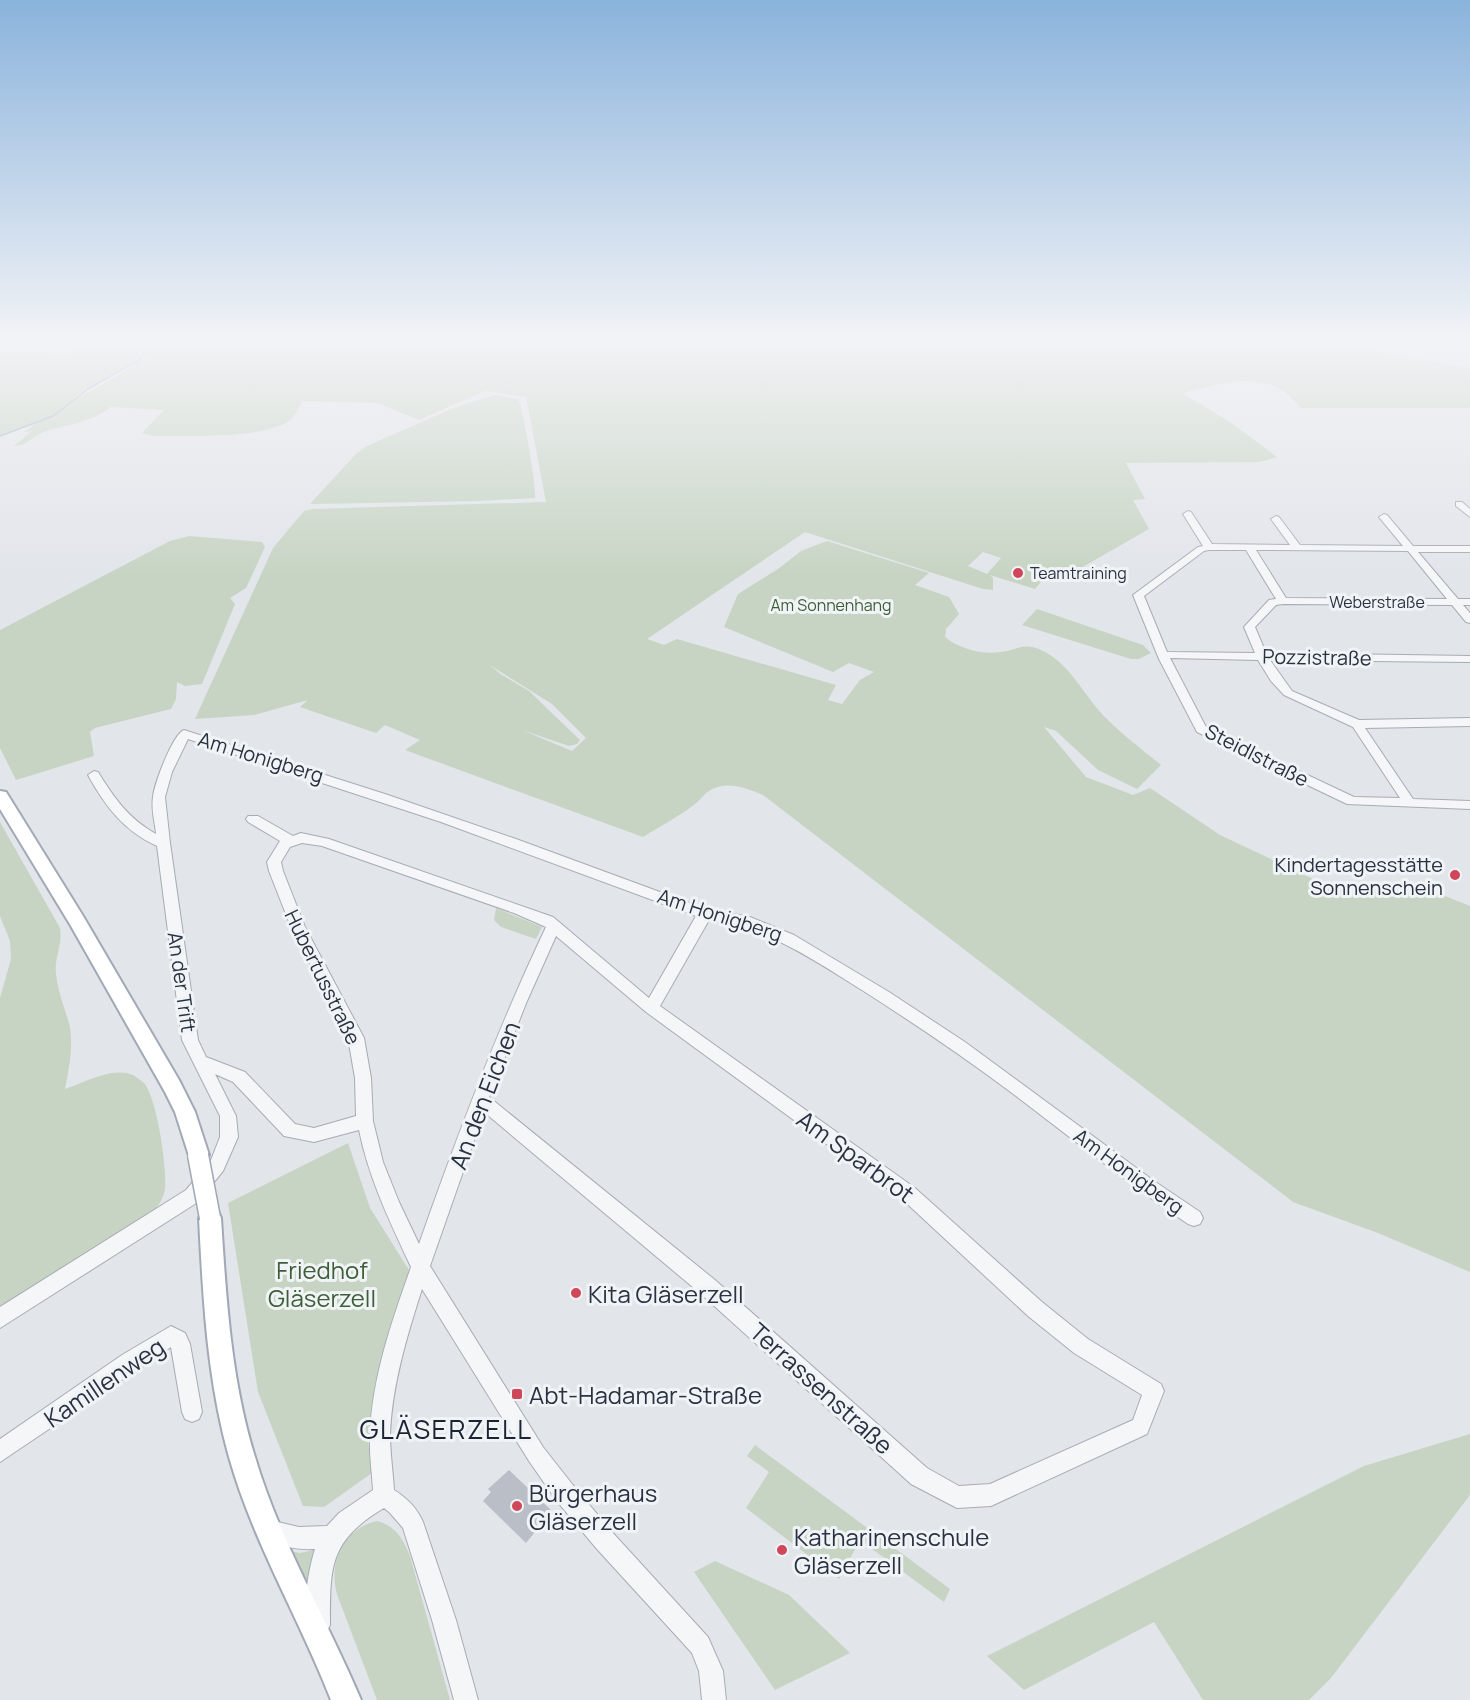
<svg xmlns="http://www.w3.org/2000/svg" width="1470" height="1700" font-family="Manrope,sans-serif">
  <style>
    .green { fill: #c7d4c3; fill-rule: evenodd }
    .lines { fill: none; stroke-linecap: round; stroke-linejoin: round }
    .stream { stroke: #9db2ca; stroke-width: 1.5 }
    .building { fill: #b9bec7 }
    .minor-casing { stroke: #a7acb4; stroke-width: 2 }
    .major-casing { stroke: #a1a9b6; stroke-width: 4 }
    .minor { fill: #f4f6f8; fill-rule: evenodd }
    .major { fill: #fff; fill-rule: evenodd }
    .major-bridge-casing { stroke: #a1a9b6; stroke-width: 23; stroke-linecap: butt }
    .major-bridge { stroke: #fff; stroke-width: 20 }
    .poi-dot { fill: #cf4759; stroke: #f1f4f7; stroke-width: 2 }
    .labels { text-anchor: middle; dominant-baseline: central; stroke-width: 6; stroke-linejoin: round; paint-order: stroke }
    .far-poi-label { font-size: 16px; fill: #2a3242; stroke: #f1f4f7; text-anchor: start }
    .far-street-label { font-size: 16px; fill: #2a3242; stroke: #f1f4f7 }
    .far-park-label { font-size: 16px; fill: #3e5e37; stroke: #f1f4f7 }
    .street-label { font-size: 20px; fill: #2a3242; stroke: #f1f4f7 }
    .poi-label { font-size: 20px; fill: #2a3242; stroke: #f1f4f7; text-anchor: end }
    .near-street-label { font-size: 24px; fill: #2a3242; stroke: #f1f4f7 }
    .near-park-label { font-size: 24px; fill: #3e5e37; stroke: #f1f4f7 }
    .near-poi-label { font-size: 24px; fill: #2a3242; stroke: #f1f4f7; text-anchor: start }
    .near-quarter-label { font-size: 27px; letter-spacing: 1.5px; fill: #1c2333; stroke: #f1f4f7 }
  </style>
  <rect width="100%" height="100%" fill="#e2e5ea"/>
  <path class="green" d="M86,337H112L114,342L110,349L122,344L123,337H155C141,371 93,377 71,402C101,384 140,368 159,337H1339L1367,341L1364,349L1470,368V408H1301C1295,402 1288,393 1280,389C1251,372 1213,386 1182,393L1230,422L1277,457L1259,462L1126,463L1145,499L1133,500L1149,529L1065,577L1049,572L1035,589L990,575L993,578V590L983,589L805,532L647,639L664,645L677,639L836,685L828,700L842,704L860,680L874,672L849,663L833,672L724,627L738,594L778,569L801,551L827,541L929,573L915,585L949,597L959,614L946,629L945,637C959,649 983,655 1001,652C1018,650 1023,642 1041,650C1071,663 1085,699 1108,720C1124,736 1143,750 1161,765L1137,789L1098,770L1056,731L1044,727L1086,777L1133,795L1150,788L1220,835L1330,887L1440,894L1470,906V1272L1378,1233L1293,1202L763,795C744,787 723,779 705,794C702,797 699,801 695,804C680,816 660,826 643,837L405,750L420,740L385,725L376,733L300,707L308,700L254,715L195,719L273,548L304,511L312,509L546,502L526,397L485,391L419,420L377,403L302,401C299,407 295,416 290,420C264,440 187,435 154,436L142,433L164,410L111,407C91,423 67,424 44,432C33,436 26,446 14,446L32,431L24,432L36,424L0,435V352L68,353ZM983,552L1001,558L987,574L968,566ZM488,664L552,704L586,738L572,751L522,730L569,746L577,744L580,740L529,691L502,675Z
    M496,395L518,399C523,409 537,488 535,498L479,501L310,504L356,454L367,446L458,406Z
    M189,536L262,542L265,547L246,588L230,598L235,604L202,684L185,686L177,682L176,699L171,709L95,728L90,732L94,756L16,780L0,748V630L170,541Z
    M1037,609L1143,645L1151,653L1139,659H1131L1022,625Z
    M0,822L60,928C63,946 54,956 56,974C58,991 64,1007 69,1023C74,1044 69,1068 65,1089C84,1083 112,1066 133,1075C136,1077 142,1081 144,1083C157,1098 167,1168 165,1188C164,1198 159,1205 152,1213L0,1307V998L11,959L10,941L0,916Z
    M496,908L542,927L536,939L501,927L494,920Z
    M348,1143L370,1208L409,1270L368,1441L372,1473L324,1507L303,1506L258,1392L228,1203Z
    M1470,1434V1495L1331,1678L1309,1700H1203L1154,1622L1024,1690L987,1656L1364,1466Z
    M755,1445L950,1589L944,1602L860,1540L839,1579L746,1508L769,1472L747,1456Z
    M377,1521C396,1526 403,1539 410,1556L450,1700H377L338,1597C327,1565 343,1528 377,1521Z
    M315,1550L310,1589L291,1551L299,1553Z
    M715,1561L789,1595L850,1653L775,1690L694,1572Z"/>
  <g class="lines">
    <path class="stream" d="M0,436L53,416L88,389L137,361L158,337"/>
  </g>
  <path class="building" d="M509,1470L552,1511L526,1543L483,1501L491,1492L488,1489Z"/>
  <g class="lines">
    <defs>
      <path id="minor" d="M1456,502H1462L1470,509V517L1456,506Z
        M1188,511L1191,512L1212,544L1290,545L1271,519L1276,516L1279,517L1300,545L1403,546L1379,517L1384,514L1387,515L1413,546H1470V552H1418L1458,599H1470V605H1463L1470,613V623L1466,622L1452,605L1283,604L1276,605L1255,627L1266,653L1470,656V662L1270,660L1292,691L1359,720L1470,718V726L1365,728L1413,799L1470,801V809L1347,804L1197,732L1159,659L1133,595L1198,547L1203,546L1183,514ZM1209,550H1246L1276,599L1269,600L1244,627L1255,653L1167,652L1144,596L1204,551ZM1256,550L1408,551L1447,599L1286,598ZM1170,658L1258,660L1271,681L1284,695L1353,727L1400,798L1354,797L1206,727Z
        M184,730L385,794L516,839L706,909L750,917L794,935L889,992L965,1042L1154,1181L1200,1212L1203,1218L1200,1224L1194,1226L1188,1224C1127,1183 1070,1137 1012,1093C964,1057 915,1024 865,992C815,961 769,928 709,920L660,1006L915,1188L1042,1302L1088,1339L1161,1384L1164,1391L1147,1434L991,1506L957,1508L911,1484L701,1294L484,1112L430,1266L543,1447L572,1484L612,1532L708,1637L723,1671L726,1700H702L699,1671L692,1653L596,1548L556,1500L529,1461L422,1289C407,1336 392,1385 390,1434C390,1453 393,1472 394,1490C407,1498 417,1508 423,1522L456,1620L478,1700H454L432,1620L403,1528L390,1513L384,1508C329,1541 330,1566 330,1625L326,1633L318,1637L310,1633C301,1611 308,1571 315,1549C296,1550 279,1546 261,1539L258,1531L261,1523L269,1520L299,1527L327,1526L339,1513L373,1490C372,1472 369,1454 370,1435C372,1377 392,1321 411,1267C390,1222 369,1179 359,1130L314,1142L284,1136L233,1082L215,1074L236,1116L238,1137L223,1171L198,1202L0,1328V1307L186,1190L211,1160L220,1137V1116L182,1040L157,846C124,831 105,806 88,775L94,771L98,772C114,798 129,819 156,834C155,823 151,809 153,797C154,784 173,734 184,730ZM188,739L441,822L696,916L649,998L553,917L329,839L301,833L293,836L258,816H248L246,819L248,822L280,841L267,862L269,871L291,927L348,1038L355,1078L356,1116L314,1128L295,1124L245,1072L206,1057L198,1040L170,843L165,797L172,772ZM302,843L322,846L514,913L546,927C497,1030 457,1136 419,1244L399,1202L383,1162L373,1121L371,1078L364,1038L305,927L283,871L281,862L290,847ZM556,936L646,1012L903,1200L1028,1316L1074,1353L1142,1395L1133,1420L990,1484L959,1486L927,1468L715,1280L489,1097L527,1001Z
        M171,1326L185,1333L190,1344L202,1412L199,1419L192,1422L185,1419L182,1412L171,1347L0,1462V1439L122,1355Z"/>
      <path id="major" d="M0,791L6,792L83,916L179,1080L195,1112L209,1155L205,1162L198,1164L191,1162L175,1112L165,1092L71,926L0,809Z
        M210,1208L218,1211L221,1218C226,1298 231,1380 255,1457C280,1542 327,1619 361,1700H331C299,1618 253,1542 229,1457C207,1379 203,1298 199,1218L202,1211Z"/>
    </defs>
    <use href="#minor" class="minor-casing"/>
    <use href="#major" class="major-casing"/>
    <use href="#minor" class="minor"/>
    <use href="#major" class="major"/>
    <defs>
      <path id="major-bridge" d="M198,1155L210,1218"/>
    </defs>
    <use href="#major-bridge" class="major-bridge-casing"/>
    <use href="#major-bridge" class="major-bridge"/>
  </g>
  <linearGradient id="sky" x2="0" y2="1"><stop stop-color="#8ab3dc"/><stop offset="0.59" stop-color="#f2f3f6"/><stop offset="1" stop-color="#f2f3f6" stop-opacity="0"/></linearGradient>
  <rect width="1470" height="575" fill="url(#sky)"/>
  <g class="poi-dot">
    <circle cx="1018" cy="573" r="6"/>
    <circle cx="1455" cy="875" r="6"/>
    <circle cx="576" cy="1293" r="6"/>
    <rect x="511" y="1388" width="12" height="12" rx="3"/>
    <circle cx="517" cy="1506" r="6"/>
    <circle cx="782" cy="1550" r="6"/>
  </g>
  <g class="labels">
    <g class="far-poi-label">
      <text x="1030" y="573">Teamtraining</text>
    </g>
    <g class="far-street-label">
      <text x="1377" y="602">Weberstraße</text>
    </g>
    <g class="far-park-label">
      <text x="831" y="605">Am Sonnenhang</text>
    </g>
    <g class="street-label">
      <text transform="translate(1317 657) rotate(1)">Pozzistraße</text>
      <text transform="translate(1257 755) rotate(27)">Steidlstraße</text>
      <text transform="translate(261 757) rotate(17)">Am Honigberg</text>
      <text transform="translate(720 915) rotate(18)">Am Honigberg</text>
      <text transform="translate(323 977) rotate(64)">Hubertusstraße</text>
      <text transform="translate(182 982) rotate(82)">An der Trift</text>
      <text transform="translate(1129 1171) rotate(36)">Am Honigberg</text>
    </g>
    <g class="poi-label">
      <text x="1443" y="864">Kindertagesstätte<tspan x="1443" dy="23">Sonnenschein</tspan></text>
    </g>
    <g class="near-street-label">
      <text transform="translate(484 1095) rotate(-69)">An den Eichen</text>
      <text transform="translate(856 1156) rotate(36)">Am Sparbrot</text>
      <text transform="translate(104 1382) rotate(-34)">Kamillenweg</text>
      <text transform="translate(822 1388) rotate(42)">Terrassenstraße</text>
    </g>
    <g class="near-park-label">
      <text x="322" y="1269">Friedhof<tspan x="322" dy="28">Gläserzell</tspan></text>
    </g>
    <g class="near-poi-label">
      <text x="588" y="1293">Kita Gläserzell</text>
      <text x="529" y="1394">Abt-Hadamar-Straße</text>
      <text x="529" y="1492">Bürgerhaus<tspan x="529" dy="28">Gläserzell</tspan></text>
      <text x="794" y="1536">Katharinenschule<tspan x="794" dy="28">Gläserzell</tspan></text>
    </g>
    <g class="near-quarter-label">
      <text x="446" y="1428">GLÄSERZELL</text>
    </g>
  </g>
</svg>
